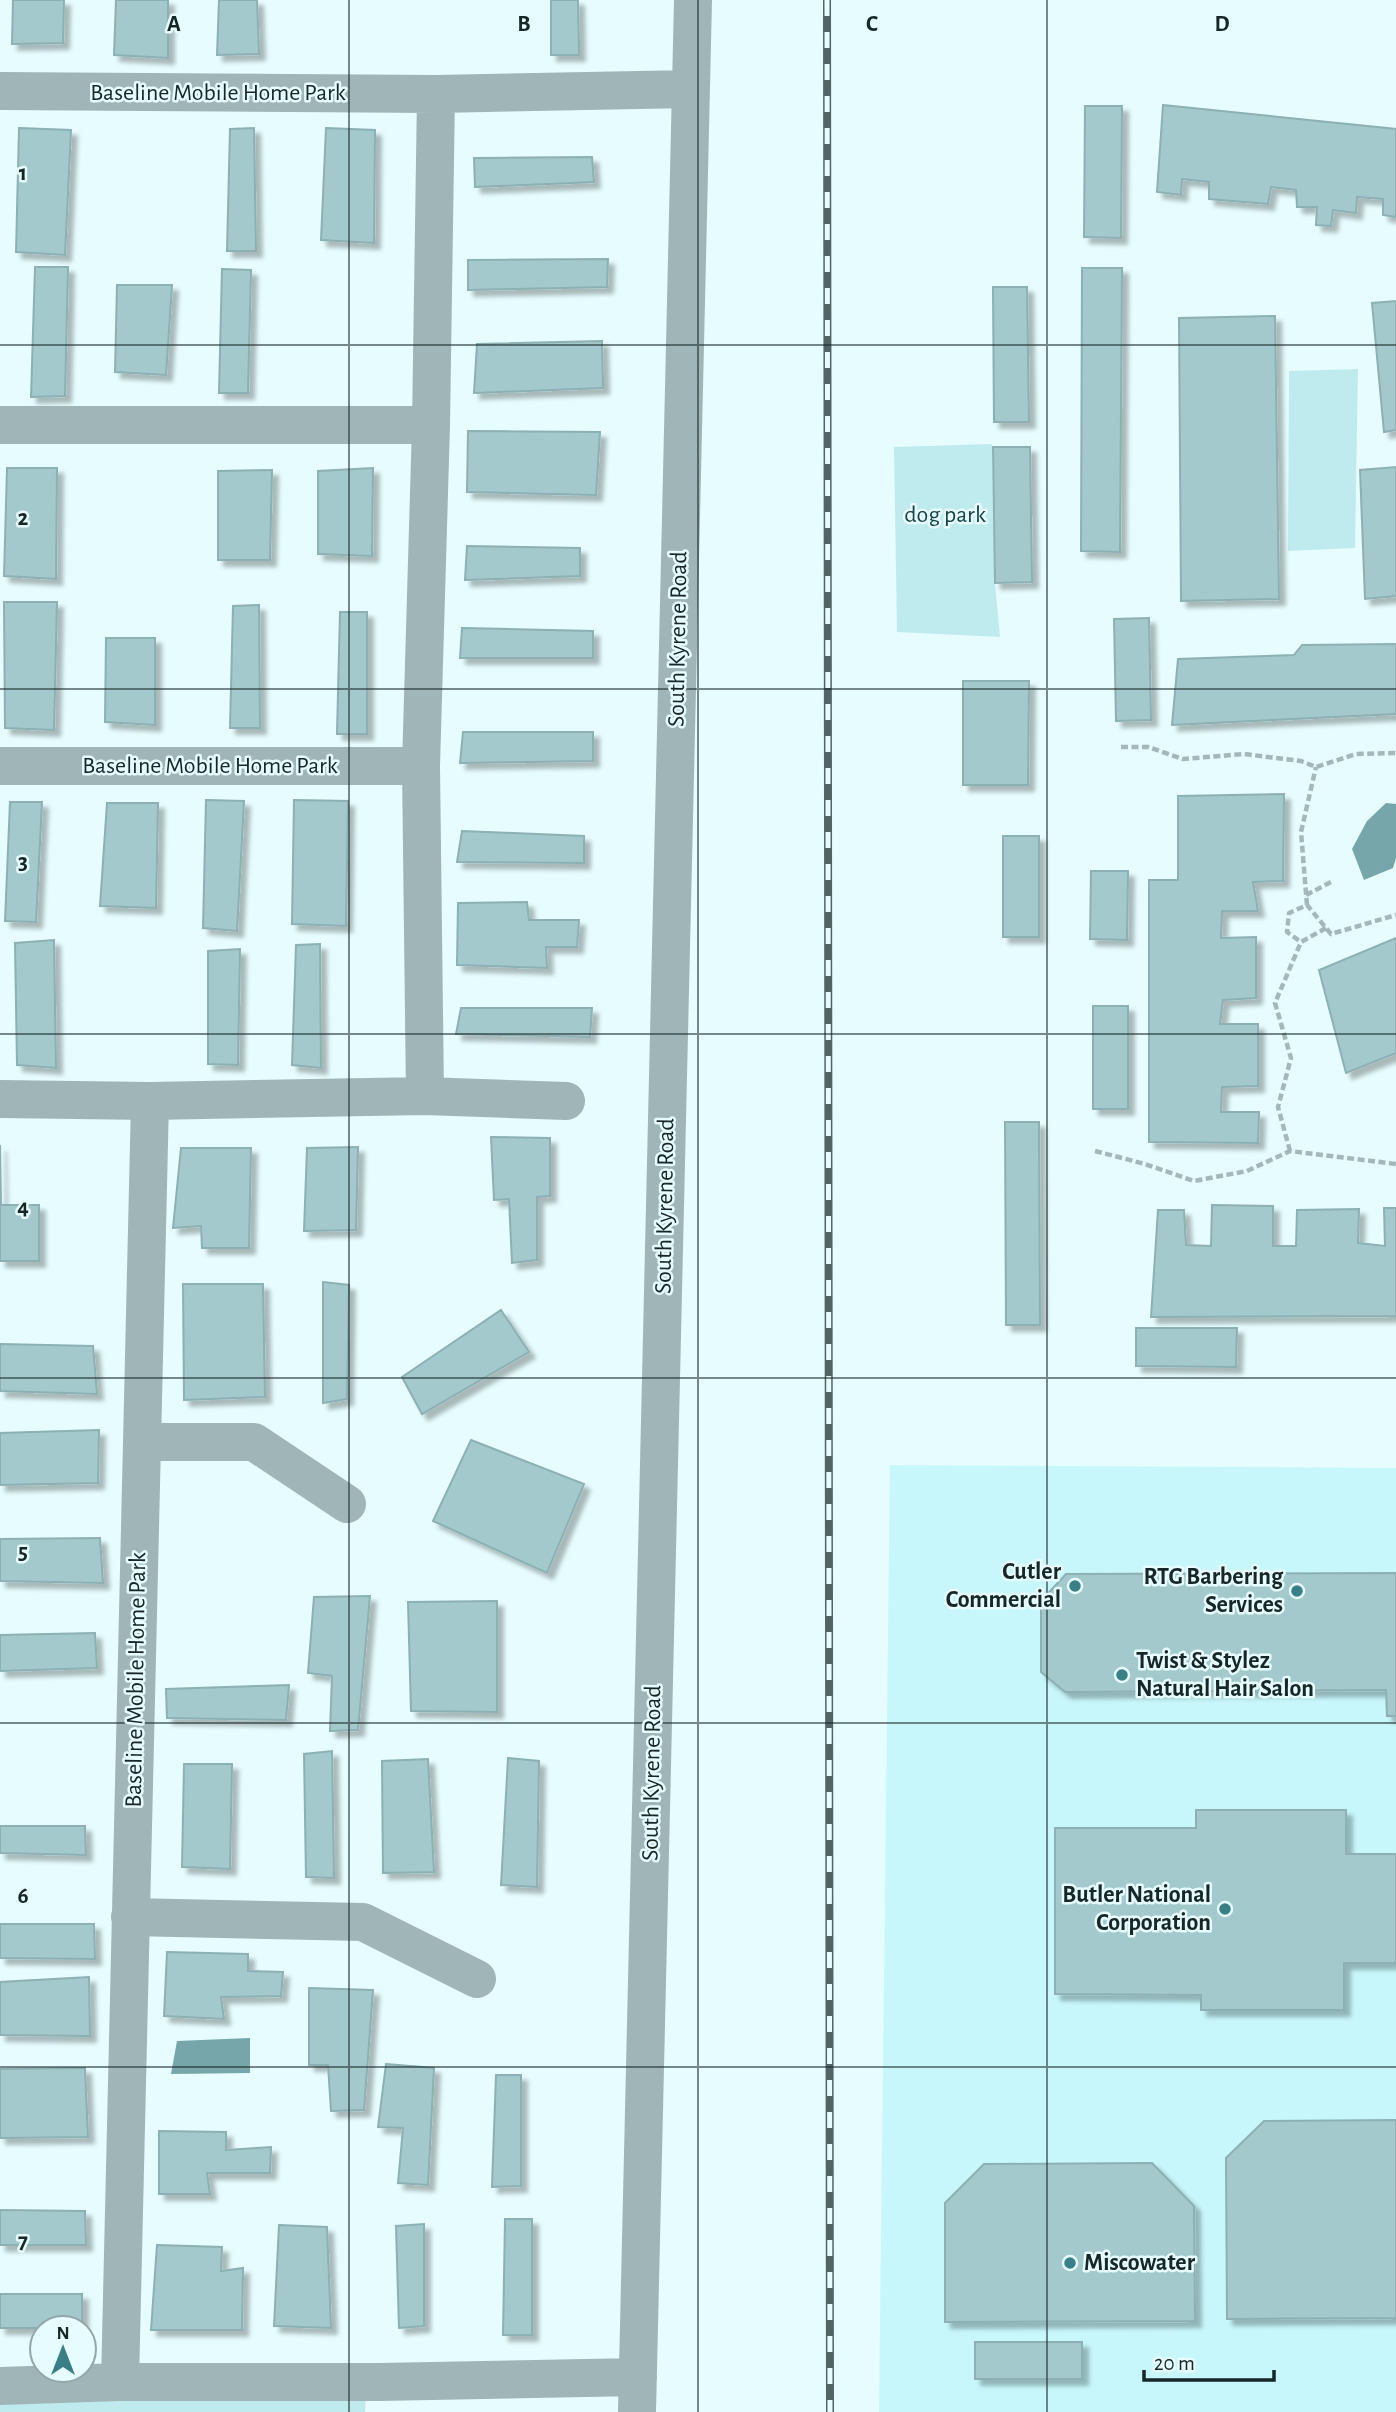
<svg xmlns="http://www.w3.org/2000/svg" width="1396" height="2412" font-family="'Alegreya Sans',sans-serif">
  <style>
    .built { fill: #c7f7fb }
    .green { fill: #c0ebee }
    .water { fill: #76a6aa }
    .building { fill: #a4c9cc; stroke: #8cb0b3; stroke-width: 2; filter: url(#shadow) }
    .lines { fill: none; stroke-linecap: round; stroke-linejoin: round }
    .path { stroke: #a4b8ba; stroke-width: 4.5; stroke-dasharray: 7 3.5; stroke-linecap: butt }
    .minor { stroke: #a0b5b7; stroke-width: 38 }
    .rail-casing { stroke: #536466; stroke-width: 8 }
    .rail { stroke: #e6fcfe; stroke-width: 5; stroke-dasharray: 16; stroke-linecap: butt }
    .grid { fill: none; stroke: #172627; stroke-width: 2; stroke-opacity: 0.55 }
    .poi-dot { fill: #388086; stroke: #e6fcfe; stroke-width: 2.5 }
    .labels { text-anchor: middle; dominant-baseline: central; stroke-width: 5; stroke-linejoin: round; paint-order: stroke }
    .street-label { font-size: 24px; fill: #172627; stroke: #e6fcfe }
    .park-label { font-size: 24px; fill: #164347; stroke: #e6fcfe }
    .poi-label { font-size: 24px; font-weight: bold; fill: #172627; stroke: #e6fcfe; text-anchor: end }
    .grid-label { font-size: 23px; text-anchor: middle; font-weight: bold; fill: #172627; stroke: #e6fcfe; stroke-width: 5; stroke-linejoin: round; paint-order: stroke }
  </style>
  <defs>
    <filter id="shadow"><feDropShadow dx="6" dy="6" stdDeviation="2" flood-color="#0004"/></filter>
  </defs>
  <rect width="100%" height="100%" fill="#e6fcfe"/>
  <path class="built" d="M890,1465L1396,1468V2412H879Z"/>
  <path class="green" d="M1358,369L1355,548L1288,551L1289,371Z
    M992,444L995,583L1000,637L897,632L894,447Z
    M366,2395L365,2412H0V2402Z"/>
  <path class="water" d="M1386,803L1396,804V858L1393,868L1364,880L1352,849L1367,821Z
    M250,2038V2073L171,2074L177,2041Z"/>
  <path class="building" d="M13,0H64L63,43L12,44Z
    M116,0H168V58L114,55Z
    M219,0H257L259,54L217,55Z
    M551,0H578L579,55H551Z
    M1163,105L1396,129V217L1383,215V199L1357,197L1356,213L1333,210L1331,226L1316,225L1317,207H1297L1296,190L1271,187L1268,204L1209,199V182L1182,179L1181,195L1157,192Z
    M1085,106H1122L1121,238L1084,237Z
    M19,128L71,130L65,255L16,252Z
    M254,128L256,251H227L230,129Z
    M326,128L375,130L374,243L321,240Z
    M592,157L594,182L475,187L474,158Z
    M608,259L607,287L468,290V260Z
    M35,267H68L65,396L31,397Z
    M1082,268H1122L1120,552L1081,551Z
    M222,269L251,270L248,393H219Z
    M117,285H172L166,375L115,372Z
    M993,287H1027L1029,422H994Z
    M1396,301V430L1384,432L1372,303Z
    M1275,316L1279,599L1181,601L1179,318Z
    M602,341L603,388L474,393L477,344Z
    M468,431L600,432L596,495L467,492Z
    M993,447H1030L1032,582L995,583Z
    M1396,467V596L1365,599L1360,470Z
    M7,468H57L56,579L4,576Z
    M373,468L372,556L318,554V471Z
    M272,470L270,560H218V471Z
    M467,546L580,548V576L465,580Z
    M4,602H57L54,730L5,728Z
    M259,605L260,728H230L233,606Z
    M340,612H367V734H337Z
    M1149,618L1151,720L1116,721L1114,619Z
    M462,628L593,631V658H460Z
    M106,638H155V725L105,722Z
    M1396,644V714L1172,725L1178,659L1294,655L1302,645Z
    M963,681H1029L1028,785H963Z
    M463,732H593V761L460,763Z
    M1284,794L1283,881L1253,882L1258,911H1222L1221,938L1256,937V998L1223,1000L1220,1024H1258V1086L1222,1087L1221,1112H1259L1258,1143L1149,1142V880H1178V796Z
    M206,800L244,801L237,931L203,928Z
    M294,800L348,801L346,926L292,924Z
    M10,802H42L36,922L5,921Z
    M107,803H158L156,908L100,906Z
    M462,831L584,836V863L457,862Z
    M1003,836H1039V937H1003Z
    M1091,871H1128L1127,940L1090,939Z
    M527,902L529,920H579L577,947H546L547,968L457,965L458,903Z
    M1396,938V1053L1346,1073L1319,970Z
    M54,940L56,1068L17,1065L15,943Z
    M320,944L321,1068L292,1065L296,945Z
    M240,949L238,1065L208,1064V951Z
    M1093,1006H1128V1109H1093Z
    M461,1008H592L590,1037L456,1034Z
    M1005,1122H1039L1040,1325H1006Z
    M491,1137L550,1138V1196L537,1197V1260L512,1263L509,1199L494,1200Z
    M0,1145L1,1205H39V1261H0Z
    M358,1147L356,1230L304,1231L307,1148Z
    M181,1148H251L249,1248H202L201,1226L173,1228Z
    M1212,1205L1273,1206V1246H1296L1297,1210L1359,1209L1358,1243L1385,1246L1384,1208H1396V1316L1151,1317L1158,1210H1184L1186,1245L1211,1246Z
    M323,1282L349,1285L347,1399L323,1403Z
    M183,1284H263L265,1397L184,1400Z
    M501,1310L529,1352L422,1414L402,1377Z
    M1136,1328H1237L1236,1367L1136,1366Z
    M0,1344L93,1346L97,1394L0,1391Z
    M99,1430L98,1483L0,1485V1433Z
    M471,1440L584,1484L547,1573L433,1521Z
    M100,1538L103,1583L0,1581V1539Z
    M1396,1573V1716H1387L1386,1690L1065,1692L1041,1672V1601L1066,1574Z
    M370,1596L358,1730L330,1731L332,1676L308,1673L314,1597Z
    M497,1601V1712L411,1711L408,1602Z
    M95,1633L97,1668L0,1671V1635Z
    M289,1685L286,1720L167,1718L166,1689Z
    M332,1751L334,1878L306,1877L304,1754Z
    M508,1758L539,1761L537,1887L501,1885Z
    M428,1759L434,1872L383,1873L382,1761Z
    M184,1764H232L230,1869L182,1867Z
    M1196,1810H1346V1854H1396V1963H1344V2010H1201V1995L1055,1994V1828H1196Z
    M0,1826H85L86,1855L0,1853Z
    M0,1924H94L95,1959L0,1958Z
    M167,1952L248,1954V1971L283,1972L281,1996L221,1997L224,2019L164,2016Z
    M89,1977L90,2036L0,2035V1982Z
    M309,1988L373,1990L364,2110L331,2111L328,2065H309Z
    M386,2064L434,2068L428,2185L398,2183L403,2128L378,2127Z
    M85,2068L88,2137L0,2138V2069Z
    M496,2075H521V2186L492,2187Z
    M1396,2120V2318L1227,2319L1226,2158L1264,2121Z
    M159,2131L226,2132V2150L271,2147L270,2173H207L210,2194H159Z
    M1152,2163L1194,2206L1195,2321L945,2322V2203L984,2164Z
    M0,2210L85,2211L86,2245H0Z
    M505,2219H532V2335H503Z
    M424,2224V2326L399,2328L396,2226Z
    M279,2225L327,2227L331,2328L274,2326Z
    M157,2245L222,2247L221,2271L243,2268L242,2330H151Z
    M0,2294H82V2328H0Z
    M975,2342H1082V2379H975Z"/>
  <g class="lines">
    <path class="path" d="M1121,747H1148L1183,759L1244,754L1301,761L1316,767L1356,754L1396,753
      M1306,895L1333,881
      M1307,905L1301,832L1316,767
      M1326,928L1301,942L1287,932L1289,913L1307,905L1331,934L1396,915
      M1095,1151L1145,1164L1194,1181L1247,1171L1290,1151L1396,1164
      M1290,1151L1278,1107L1291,1058L1275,1003L1301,942"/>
    <path class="minor" d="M0,91L436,94L691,89
      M0,425H431
      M0,766H421
      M425,1096L421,766L431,425L436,94
      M0,1099L150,1101L425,1096L566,1101
      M142,1442H254L347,1504
      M130,1917L363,1922L477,1979
      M120,2382L150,1101
      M0,2386L120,2382H379L638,2377
      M637,2412L693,0"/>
    <defs>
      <path id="rail" d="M827,0L830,2412"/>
    </defs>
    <use href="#rail" class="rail-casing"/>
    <use href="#rail" class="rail"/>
  </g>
  <path class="grid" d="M349,0V2412M698,0V2412M1047,0V2412M0,345H1396M0,689H1396M0,1034H1396M0,1378H1396M0,1723H1396M0,2067H1396"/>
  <g class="poi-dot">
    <circle cx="1075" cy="1586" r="7"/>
    <circle cx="1297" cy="1591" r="7"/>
    <circle cx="1122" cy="1675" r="7"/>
    <circle cx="1225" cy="1909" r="7"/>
    <circle cx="1070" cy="2263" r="7"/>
  </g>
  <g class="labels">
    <g class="street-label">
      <text x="218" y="93">Baseline Mobile Home Park</text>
      <text transform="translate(678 639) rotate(-89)">South Kyrene Road</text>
      <text x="210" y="766">Baseline Mobile Home Park</text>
      <text transform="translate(665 1206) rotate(-89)">South Kyrene Road</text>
      <text transform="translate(136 1680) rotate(-89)">Baseline Mobile Home Park</text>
      <text transform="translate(652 1773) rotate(-89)">South Kyrene Road</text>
    </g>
    <g class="park-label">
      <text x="945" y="515">dog park</text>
    </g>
    <g class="poi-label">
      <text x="1061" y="1572">Cutler<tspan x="1061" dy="28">Commercial</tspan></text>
      <text x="1283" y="1577">RTG Barbering<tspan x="1283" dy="28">Services</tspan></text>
      <text x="1136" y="1661" text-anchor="start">Twist &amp; Stylez<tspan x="1136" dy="28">Natural Hair Salon</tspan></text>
      <text x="1211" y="1895">Butler National<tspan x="1211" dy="28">Corporation</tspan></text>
      <text x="1084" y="2263" text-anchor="start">Miscowater</text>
    </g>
  </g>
  <g class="grid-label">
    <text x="174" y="31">A</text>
    <text x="524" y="31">B</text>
    <text x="872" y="31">C</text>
    <text x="1222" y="31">D</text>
    <text x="23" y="180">1</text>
    <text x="23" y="525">2</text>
    <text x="23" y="869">3</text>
    <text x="23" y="1214">4</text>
    <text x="23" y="1559">5</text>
    <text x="23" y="1903">6</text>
    <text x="23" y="2248">7</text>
  </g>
  <g transform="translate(63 2349)"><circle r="33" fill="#e6fcfe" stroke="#93a6a8" stroke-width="2"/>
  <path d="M0-5L12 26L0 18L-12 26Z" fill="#388086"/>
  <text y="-10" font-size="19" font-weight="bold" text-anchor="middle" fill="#172627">N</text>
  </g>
  <path d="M1144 2370v10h130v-10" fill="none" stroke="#172627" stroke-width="3.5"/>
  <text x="1154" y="2370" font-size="21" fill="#172627" stroke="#e6fcfe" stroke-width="5" paint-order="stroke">20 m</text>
</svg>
